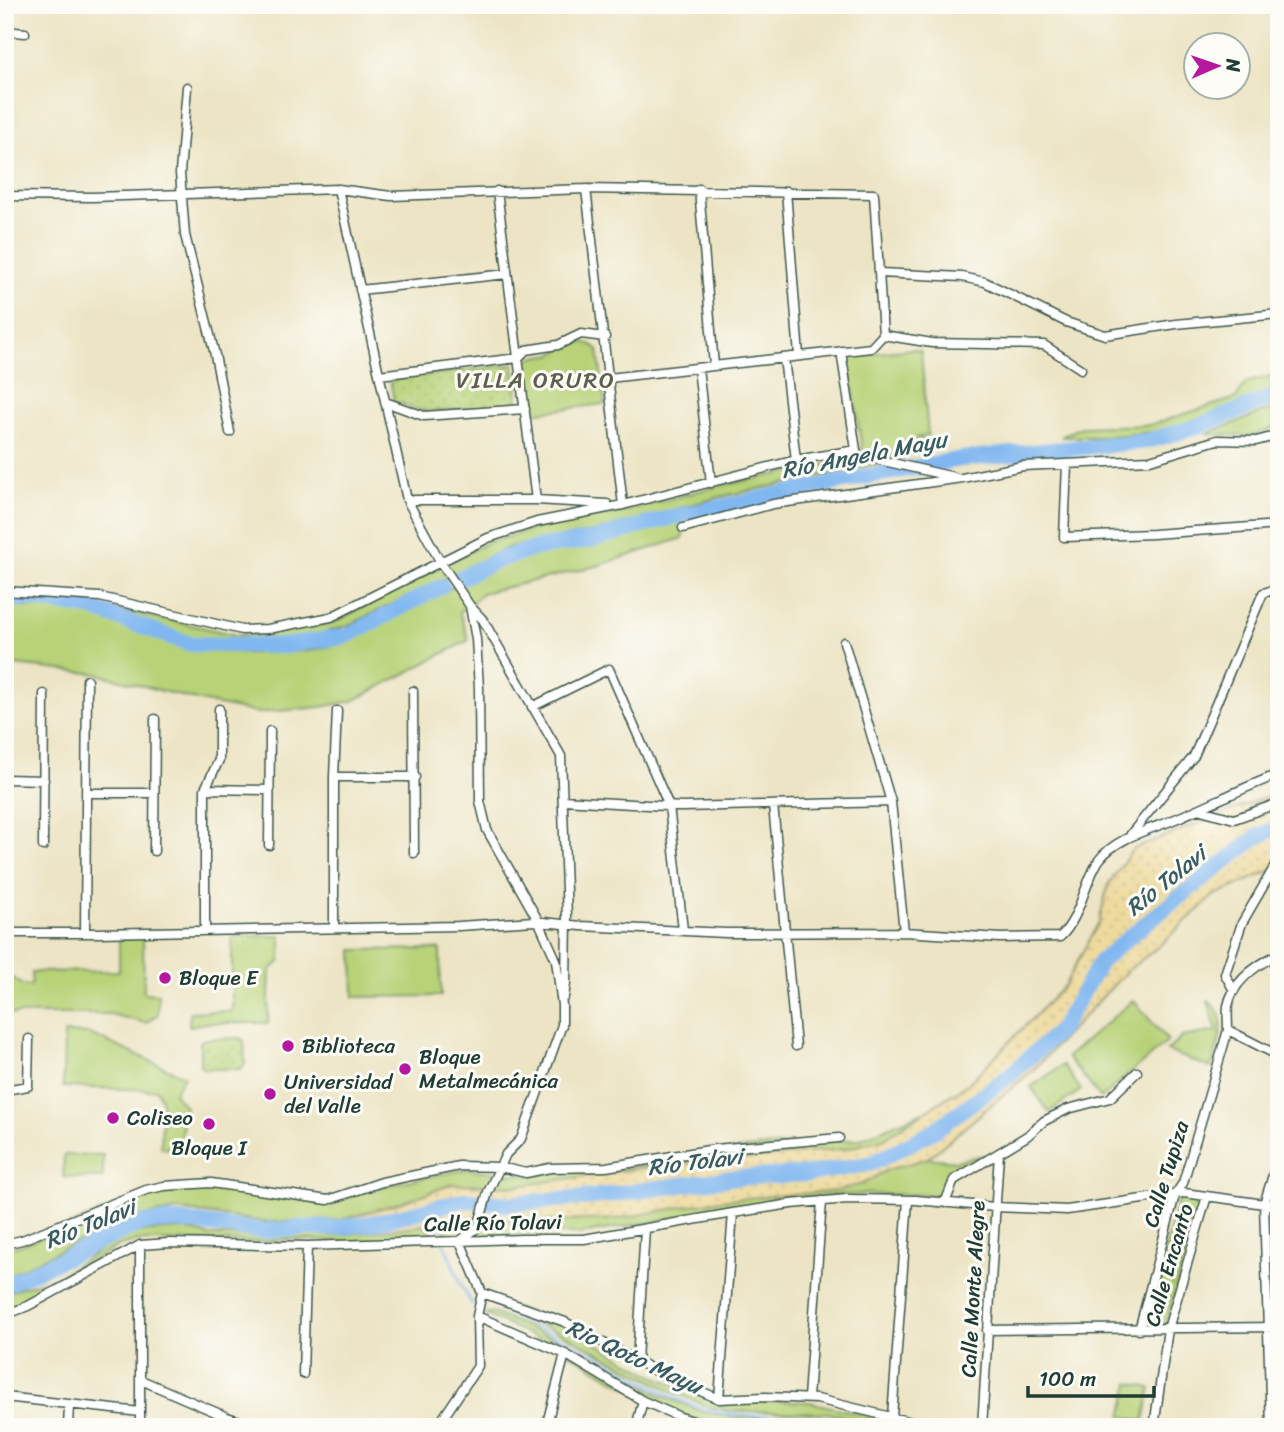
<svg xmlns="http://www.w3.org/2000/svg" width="1284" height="1432" font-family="Sriracha,sans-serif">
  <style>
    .grass { fill: #b7d277; stroke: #6b8856; stroke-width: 2 }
    .sand { fill: url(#sand-dots); stroke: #868c69; stroke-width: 2 }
    .park { fill: url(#park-dots); stroke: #6b8856; stroke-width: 2 }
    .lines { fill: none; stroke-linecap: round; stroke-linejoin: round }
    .stream { stroke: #80b7f0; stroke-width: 2.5 }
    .river { stroke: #80b7f0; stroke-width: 16 }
    .minor-casing { stroke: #3e564a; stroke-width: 11 }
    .minor { stroke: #fff; stroke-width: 8 }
    .poi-dot { fill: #b5179e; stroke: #fdfcf7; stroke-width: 2.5 }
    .labels { text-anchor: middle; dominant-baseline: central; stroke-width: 6; stroke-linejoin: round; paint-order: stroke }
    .poi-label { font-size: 21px; fill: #1f3d34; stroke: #fdfcf7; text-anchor: start }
    .street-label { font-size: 21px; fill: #1f3d34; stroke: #fdfcf7 }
    .neighbourhood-label { font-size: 23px; letter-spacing: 2px; fill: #5d604e; stroke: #fdfcf7 }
    .water-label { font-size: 23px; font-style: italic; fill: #375c63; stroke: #fdfcf7 }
  </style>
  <defs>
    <pattern id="sand-dots" width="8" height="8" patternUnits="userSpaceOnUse" patternTransform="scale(1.75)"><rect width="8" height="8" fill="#eeda9e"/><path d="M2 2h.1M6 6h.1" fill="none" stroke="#ccbc89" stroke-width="1.8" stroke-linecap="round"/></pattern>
    <pattern id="park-dots" width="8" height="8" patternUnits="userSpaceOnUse" patternTransform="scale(1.75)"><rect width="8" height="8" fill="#b7d277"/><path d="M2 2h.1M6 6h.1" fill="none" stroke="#9db568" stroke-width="1.8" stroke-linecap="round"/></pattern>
  </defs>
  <rect width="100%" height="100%" fill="#fdfcf7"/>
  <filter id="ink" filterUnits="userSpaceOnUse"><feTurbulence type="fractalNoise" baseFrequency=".0143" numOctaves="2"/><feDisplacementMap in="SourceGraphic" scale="14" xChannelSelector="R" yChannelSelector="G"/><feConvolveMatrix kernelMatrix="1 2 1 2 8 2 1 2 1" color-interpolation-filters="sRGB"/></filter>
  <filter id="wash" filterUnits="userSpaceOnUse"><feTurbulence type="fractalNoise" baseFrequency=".00686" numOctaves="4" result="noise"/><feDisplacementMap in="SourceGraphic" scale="28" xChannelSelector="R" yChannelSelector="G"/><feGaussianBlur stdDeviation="1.57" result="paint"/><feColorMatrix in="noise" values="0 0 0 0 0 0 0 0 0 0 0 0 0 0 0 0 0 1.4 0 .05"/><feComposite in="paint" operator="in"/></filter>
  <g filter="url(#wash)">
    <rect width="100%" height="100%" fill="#ece4c4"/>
    <path class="grass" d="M574,342C584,342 590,342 598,349L605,404L531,413L522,359L553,354Z
      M913,349L921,351L928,435L915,438L933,441L901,459L720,497L593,532L509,547L349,625L320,634L283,640L192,639L93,604L237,635L259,634L335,622L486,543L547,525L627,511L710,488L851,459L862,449L848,356Z
      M1279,373V389L1164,431L1101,437H1061L1081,427L1149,425L1236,398L1246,383Z
      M1279,406V426L1253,436L1206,434Z
      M683,521V538L597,566L482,593L470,606L459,611L469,640L353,701L321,707L258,713L204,702L98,674L5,664V606L47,608L89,614L190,650L251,653L309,651L349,642L433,596L498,566L533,555L597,544L657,522Z
      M232,936H281V961L270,970L268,1023H206L189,1026L190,1012L232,1011Z
      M119,937H143L144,993L158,994V1014L146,1023L109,1014H5V972L22,985L31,986L32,972L119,971Z
      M440,949L441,996L354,997L353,950Z
      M1133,1000L1168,1041L1101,1098L1067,1057Z
      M1208,1001C1232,1018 1218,1045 1211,1068L1167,1051L1182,1037L1217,1031Z
      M64,1033L90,1034L184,1076L174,1093L186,1108L178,1149L161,1148L162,1102L157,1090L63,1087Z
      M1063,1065L1081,1090L1049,1112L1031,1087Z
      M923,1112L883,1139L845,1149L748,1159L677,1163L518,1186L453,1184L406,1201L341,1220L265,1222L178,1210L139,1217L60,1250L5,1277V1248L19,1246L139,1197L163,1190L235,1188L322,1204L387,1185L467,1169L527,1176L550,1172L592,1171L652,1164L680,1157L762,1147L860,1139Z
      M64,1155H103V1178L63,1177Z
      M985,1155L945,1180L942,1195L860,1194L823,1196L739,1207L581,1234H531L463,1240L447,1236L440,1220L481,1218L552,1221L616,1219L720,1200L862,1184L887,1170L928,1158L956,1161Z
      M422,1224L439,1238L346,1242L289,1239L262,1242L140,1241L120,1245L5,1309V1294L19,1288L56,1278L111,1243L135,1232L185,1229L209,1236H264L295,1233L334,1236Z
      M501,1303L564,1325L656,1377L720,1404L778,1401L809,1402L917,1427H884L828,1413L730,1411L710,1407L671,1391L569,1337L497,1306Z
      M491,1312L560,1341L661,1395L702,1412L732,1417L826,1420L855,1427L718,1424L679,1414L644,1397L565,1351L486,1315Z
      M1130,1383L1151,1388L1144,1421L1122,1416Z"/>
    <path class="sand" d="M1279,792V867L1213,896L1159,946L1127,971L1033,1070L928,1158L887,1170L862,1184L837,1191L720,1200L616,1219L552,1221L481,1218L436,1220L418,1226L334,1236L341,1220L406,1201L453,1184L518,1186L677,1163L748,1159L845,1149L883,1139L969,1083L1064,986L1099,922L1108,885L1133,849Z"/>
    <path class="park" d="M514,364L518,405L426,412L394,402L390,380Z
      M240,1038L244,1041L245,1064L240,1069H204L200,1065V1042L205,1039Z
      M1184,1197L1200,1200L1166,1324L1147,1323L1178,1200Z"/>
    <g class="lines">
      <path class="stream" d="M430,1208L461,1285L472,1304
        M511,1315C541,1330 572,1343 603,1359C643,1380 683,1409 730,1414C778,1420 826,1411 874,1427"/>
      <path class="river" d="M460,578L498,560L536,548L591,540L677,516L854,479L961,459L1147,441L1193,428L1279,395
        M5,600L30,599L90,608L190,644L284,646L347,636L442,586
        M5,1285L141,1223L177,1221L262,1231L304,1228H338L378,1222L464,1200L507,1204L594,1197L731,1178L809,1174L873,1163L932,1132L1009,1076L1060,1030L1101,961L1146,923L1258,836L1279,827"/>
    </g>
  </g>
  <g filter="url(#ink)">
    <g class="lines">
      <defs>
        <path id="minor" d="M5,31L25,33
          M187,87L180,173L185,235L215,355L230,432
          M338,189L407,500L441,563L470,606L476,639L479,688L480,801L487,830L539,922L556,960L562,1005V1025L521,1139L506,1154L488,1192L478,1227L460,1241L482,1293L565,1322L659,1373L719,1399L765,1397L817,1399L932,1427
          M586,189L623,505
          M699,189L714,366
          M497,191L536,500
          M786,191L799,356
          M5,196L92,197L338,189L391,196L586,189L874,194L883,335L871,348L609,378
          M880,273L962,277L985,282L1066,322L1105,335L1176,324L1279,314
          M360,290L507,274
          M883,335L932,343L1044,345L1081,369
          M784,358L796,460
          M698,368L711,483
          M379,375L518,358L526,350L558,345L581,334L605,337
          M388,403L424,416L525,409
          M879,460L954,477
          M1067,464L1064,537L1153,534L1279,525
          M407,500H536L607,504
          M683,528L773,504L962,478L1023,466L1150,460L1217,440L1256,441L1279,435
          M5,591L100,597L242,630L268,629L331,617L488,538L537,522L623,505L796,460L856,450L841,351
          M470,606L483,620L561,756L567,917L566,984L564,997
          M844,642L891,802L904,932
          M413,691L414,853
          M532,707L609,669L669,806L683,930
          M334,777H415
          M5,779L44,780
          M205,789L270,790
          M86,793H154
          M563,800L683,807L891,802
          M773,805L796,1046
          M1197,809L1234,819L1279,803
          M1131,834L1194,756L1263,593L1277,589L1279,574
          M269,845L270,731
          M43,846L44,694
          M154,851L155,719
          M334,928V777L337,711
          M205,931V789L219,760V709
          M5,933H97L459,926L534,921L581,926L726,933L904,932L1000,938L1060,937C1080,919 1084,883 1099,860C1117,836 1154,829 1180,817C1213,803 1245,787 1279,774
          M85,933L87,680
          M1234,991L1225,974L1242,923L1279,859
          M1228,1030L1279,1056
          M5,1090L28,1086L29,1039
          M945,1203L954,1180L1027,1136L1044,1121L1068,1109L1110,1098L1137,1072
          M5,1244L22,1240L146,1190L164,1186L211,1183L328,1200L382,1182L459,1166L500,1167L526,1173L550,1168L606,1167L715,1149L839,1138
          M5,1315L28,1306L140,1245L169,1243L307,1246L521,1239H584L733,1213L791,1204L847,1199L916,1200L995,1207L1067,1210L1184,1193L1279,1206
          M477,1316L565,1354L643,1401L680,1417L712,1427
          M987,1330L1279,1327
          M1139,1330L1175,1195L1183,1183L1228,1030C1228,1022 1227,1014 1228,1006C1233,981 1258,964 1279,954
          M637,1361L645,1229
          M303,1374L307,1246
          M141,1380L227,1417L258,1427
          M5,1397L140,1412
          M808,1398L822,1201
          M719,1399L733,1213
          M892,1417L908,1200
          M68,1427L69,1406
          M140,1427V1245
          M437,1427L478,1366L477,1316L482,1293
          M546,1427L565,1354
          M636,1427L643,1401
          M761,1427H767
          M982,1427L999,1153
          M1154,1427L1168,1329L1207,1196
          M1271,1427L1264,1204L1279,1156"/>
      </defs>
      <use href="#minor" class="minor-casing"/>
      <use href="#minor" class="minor"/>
    </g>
  </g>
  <g class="poi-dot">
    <circle cx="165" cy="978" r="7"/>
    <circle cx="288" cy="1046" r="7"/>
    <circle cx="405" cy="1069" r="7"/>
    <circle cx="270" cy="1094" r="7"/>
    <circle cx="113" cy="1118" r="7"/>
    <circle cx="209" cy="1124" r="7"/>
  </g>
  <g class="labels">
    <g class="poi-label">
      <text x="179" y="978">Bloque E</text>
      <text x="302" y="1046">Biblioteca</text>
      <text x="419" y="1057">Bloque<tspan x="419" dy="24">Metalmecánica</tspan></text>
      <text x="284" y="1082">Universidad<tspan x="284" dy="24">del Valle</tspan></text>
      <text x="127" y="1118">Coliseo</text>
      <text x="209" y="1148" text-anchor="middle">Bloque I</text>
    </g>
    <g class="street-label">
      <text transform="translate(1166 1174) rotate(-73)">Calle Tupiza</text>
      <text transform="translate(493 1223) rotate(-1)">Calle Río Tolavi</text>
      <text transform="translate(1169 1265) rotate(-74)">Calle Encanto</text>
      <text transform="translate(973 1289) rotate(-87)">Calle Monte Alegre</text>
    </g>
    <g class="neighbourhood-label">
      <text x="536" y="380">VILLA ORURO</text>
    </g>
    <g class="water-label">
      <text transform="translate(864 455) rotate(-11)">Río Angela Mayu</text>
      <text transform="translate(1166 881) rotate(-39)">Río Tolavi</text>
      <text transform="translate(695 1162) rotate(-7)">Río Tolavi</text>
      <text transform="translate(90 1224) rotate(-22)">Río Tolavi</text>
      <text transform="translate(634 1357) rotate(25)">Rio Qoto Mayu</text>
    </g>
  </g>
  <rect width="1284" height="1432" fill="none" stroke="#fdfcf7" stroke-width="28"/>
  <g transform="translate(1217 66) rotate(88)"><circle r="33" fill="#fdfcf7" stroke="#a4b0a9" stroke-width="2"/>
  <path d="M0-5L12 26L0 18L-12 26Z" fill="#b5179e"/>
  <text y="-10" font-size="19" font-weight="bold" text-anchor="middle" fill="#1f3d34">N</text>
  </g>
  <path d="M1028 1386v10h126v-10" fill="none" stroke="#1f3d34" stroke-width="3.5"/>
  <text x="1039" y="1386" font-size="21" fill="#1f3d34" stroke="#fdfcf7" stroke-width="5" paint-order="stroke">100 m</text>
</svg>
